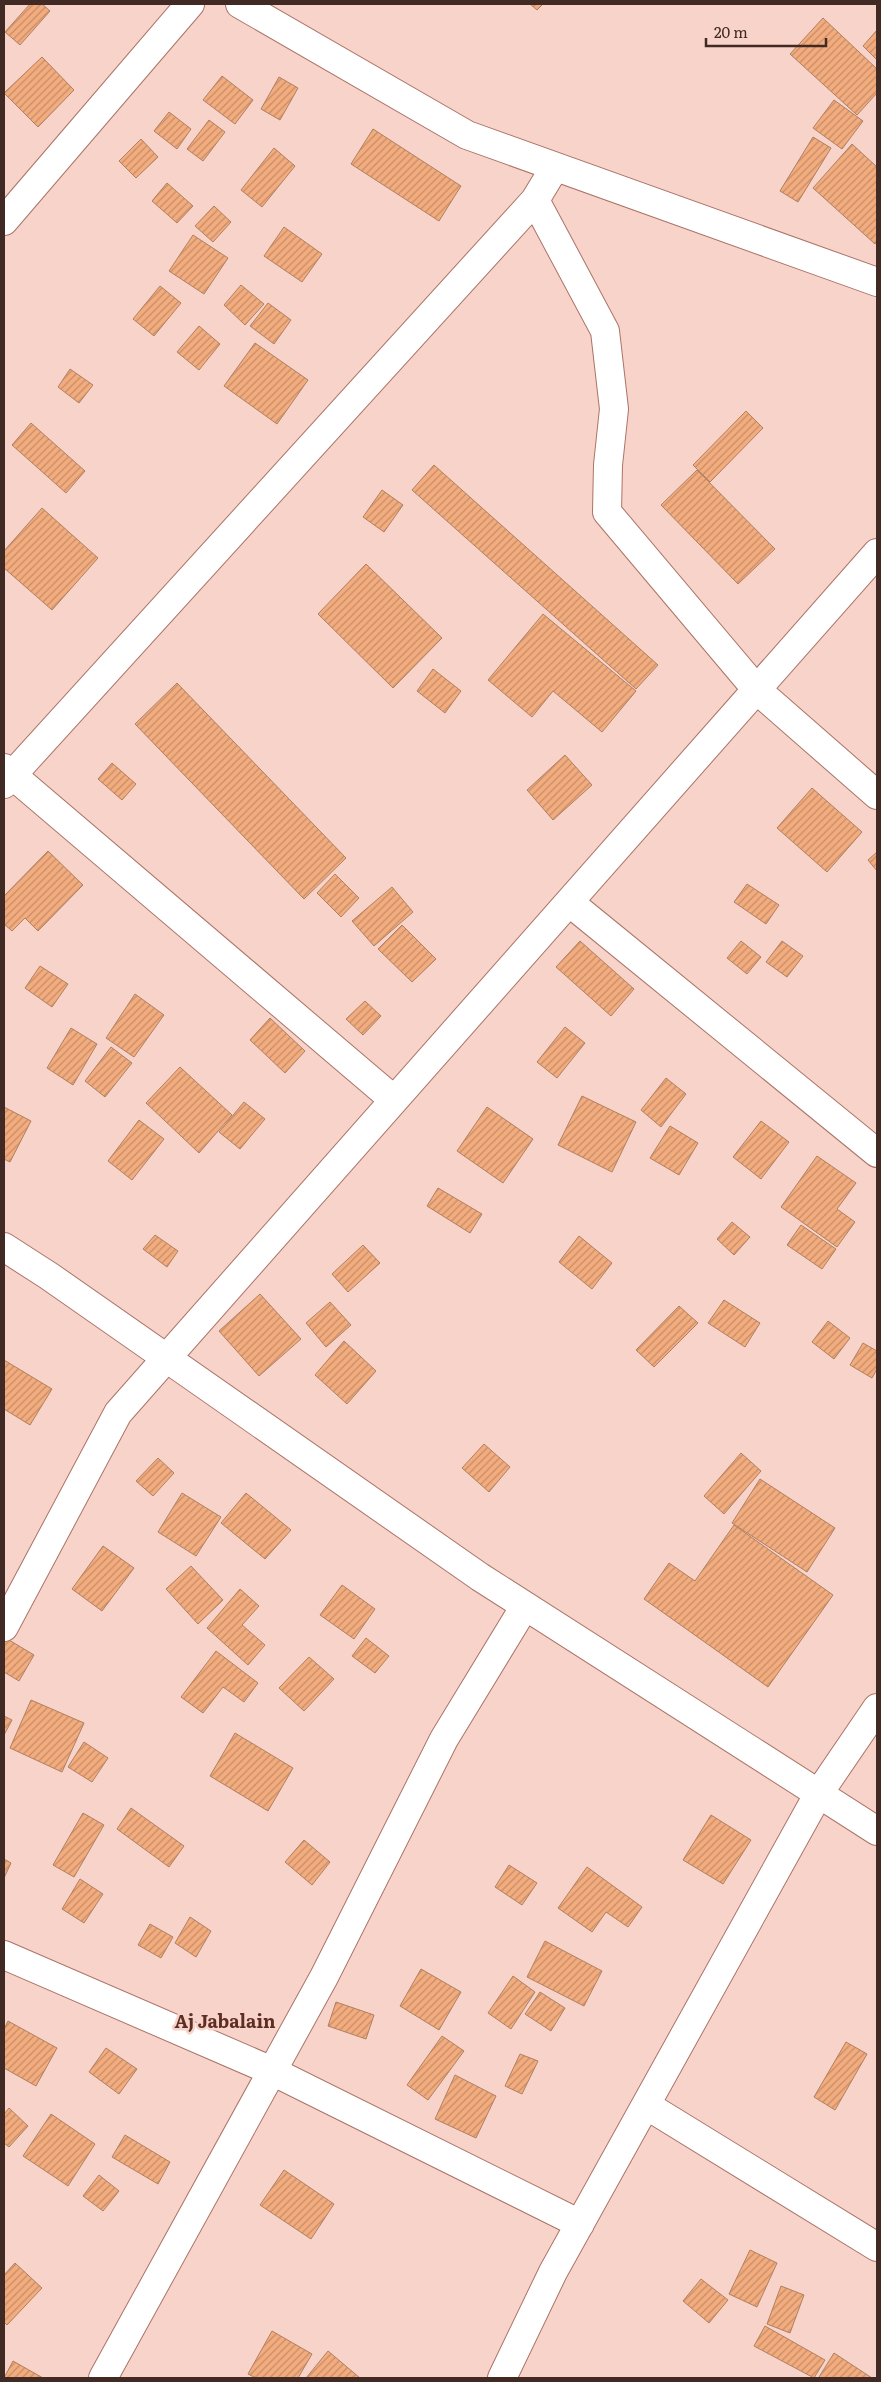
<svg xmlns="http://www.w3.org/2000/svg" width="881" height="2382" font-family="Literata,serif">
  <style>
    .building { fill: url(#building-hatch); stroke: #af8061 }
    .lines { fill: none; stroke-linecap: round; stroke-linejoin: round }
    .minor-casing { stroke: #ab7467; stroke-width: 30 }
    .minor { stroke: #fff; stroke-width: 28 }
    .labels { text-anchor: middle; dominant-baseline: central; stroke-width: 5; stroke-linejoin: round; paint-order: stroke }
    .district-label { font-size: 18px; font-weight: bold; fill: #5e2e23; stroke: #f8d3ca }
  </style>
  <defs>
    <pattern id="building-hatch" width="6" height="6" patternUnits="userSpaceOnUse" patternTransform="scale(1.25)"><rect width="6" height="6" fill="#f3ac7e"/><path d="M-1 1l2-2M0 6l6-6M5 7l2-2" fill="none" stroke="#c68c67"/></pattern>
  </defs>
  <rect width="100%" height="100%" fill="#f8d3ca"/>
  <path class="building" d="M30,4H42L50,11L20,45L5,32Z
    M530,4H543L537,10Z
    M823,18L877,69V93L857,115L790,54Z
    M877,30V60L863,46Z
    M42,57L74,90L38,127L4,93Z
    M222,76L253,100L235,124L203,100Z
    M279,77L298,88L280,120L261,109Z
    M834,100L863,121L842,149L813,128Z
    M169,112L191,129L177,149L154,131Z
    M209,120L225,132L203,161L187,149Z
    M373,129L461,186L439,221L351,164Z
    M813,137L831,148L798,202L780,191Z
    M141,139L158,157L136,178L119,161Z
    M852,144L877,167V241L875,244L813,188Z
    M274,148L295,166L262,207L241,190Z
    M167,183L193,206L177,223L152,201Z
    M214,206L231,222L213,242L195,226Z
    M284,227L322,254L302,282L264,256Z
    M193,235L228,258L204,294L169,271Z
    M241,285L264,304L245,325L224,305Z
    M160,286L181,303L154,336L133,319Z
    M268,303L291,320L274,344L250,326Z
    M199,326L220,344L199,370L177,352Z
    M255,343L308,380L277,424L224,386Z
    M70,369L93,385L79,403L58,387Z
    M746,411L763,428L710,482L693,465Z
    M31,423L85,471L66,493L12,445Z
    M434,465L658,665L636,689L412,490Z
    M697,470L775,549L738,584L661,505Z
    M382,490L403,505L384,532L363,517Z
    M42,508L98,558L52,610L4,568V551Z
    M366,564L442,638L393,688L318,614Z
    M543,614L636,691L602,732L553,691L532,717L488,680Z
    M433,669L461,691L445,713L417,691Z
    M177,683L346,858L304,899L135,724Z
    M565,755L592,785L553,820L527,790Z
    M112,763L136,784L122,800L98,779Z
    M812,788L862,832L827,872L777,828Z
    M48,851L83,885L38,931L25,918L12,931L4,924V896Z
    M877,852V871L868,860Z
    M335,874L359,898L341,917L317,893Z
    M747,884L779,905L766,924L734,902Z
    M392,887L413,912L374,946L352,921Z
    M402,925L436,959L412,982L378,949Z
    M580,941L634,989L611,1016L556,967Z
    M741,941L761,957L747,974L727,958Z
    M782,941L803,956L787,977L766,962Z
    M40,966L68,984L52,1007L25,988Z
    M135,994L164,1015L134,1057L106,1038Z
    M365,1001L381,1016L363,1035L346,1019Z
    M270,1018L305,1051L285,1073L250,1040Z
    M565,1027L585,1043L557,1078L537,1062Z
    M71,1028L97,1044L73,1085L47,1068Z
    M111,1047L132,1063L105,1097L85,1081Z
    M180,1067L232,1115L199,1153L146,1103Z
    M666,1078L686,1094L661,1127L641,1110Z
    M582,1096L636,1122L612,1172L558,1145Z
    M244,1102L265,1119L240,1149L219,1132Z
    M4,1107L31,1121L10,1162L4,1159Z
    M487,1107L533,1139L503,1183L457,1151Z
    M139,1120L164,1139L132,1180L108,1161Z
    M761,1121L789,1142L761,1179L733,1157Z
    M670,1126L698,1143L679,1175L650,1158Z
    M817,1156L856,1183L837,1209L855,1222L837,1247L781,1207Z
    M438,1188L482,1214L470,1233L427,1206Z
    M732,1222L750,1237L734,1255L717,1239Z
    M801,1225L836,1249L822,1269L787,1245Z
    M155,1235L178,1251L167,1267L143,1249Z
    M579,1236L612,1263L592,1289L559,1262Z
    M363,1245L380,1263L348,1292L332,1274Z
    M260,1294L301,1339L259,1376L219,1331Z
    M724,1300L760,1323L745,1347L708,1323Z
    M330,1302L351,1325L326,1347L306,1323Z
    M679,1306L698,1323L654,1367L636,1350Z
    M828,1321L850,1338L834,1359L812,1342Z
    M344,1341L376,1371L347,1404L315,1375Z
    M863,1343L877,1351V1369L872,1378L850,1365Z
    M4,1360L52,1389L30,1425L4,1409Z
    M484,1444L510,1467L489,1492L462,1468Z
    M741,1453L761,1471L724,1514L704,1496Z
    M158,1458L174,1473L153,1496L136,1481Z
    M760,1479L835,1528L807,1572L732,1523Z
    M182,1493L221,1517L196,1556L158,1532Z
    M246,1493L291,1530L265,1559L221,1523Z
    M734,1525L833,1595L768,1687L644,1599L669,1563L695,1581Z
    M103,1546L134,1568L102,1611L72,1589Z
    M191,1566L223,1600L198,1624L166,1589Z
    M342,1585L375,1609L354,1639L320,1615Z
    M240,1589L259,1606L242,1625L265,1645L248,1665L207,1628Z
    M4,1637L34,1655L19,1681L4,1672Z
    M366,1638L389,1656L375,1673L352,1656Z
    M216,1651L258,1683L244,1702L223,1687L203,1713L181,1697Z
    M309,1657L334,1679L304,1711L279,1688Z
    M31,1700L84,1723L62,1772L10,1748Z
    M4,1716L12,1720L4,1735Z
    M235,1733L293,1768L268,1811L210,1776Z
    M84,1742L108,1758L92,1782L68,1767Z
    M131,1808L184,1846L169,1867L117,1829Z
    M83,1813L104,1825L74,1877L53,1865Z
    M711,1815L751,1840L723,1884L683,1860Z
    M304,1840L330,1862L312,1885L285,1862Z
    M4,1859L11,1863L4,1878Z
    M509,1865L537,1883L522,1905L495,1887Z
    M587,1867L642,1907L628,1927L606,1912L592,1932L558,1908Z
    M80,1879L103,1894L84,1923L62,1909Z
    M190,1917L211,1931L196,1957L175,1943Z
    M150,1924L173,1937L161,1958L138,1945Z
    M545,1941L602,1971L584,2006L527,1977Z
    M421,1969L461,1992L439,2030L400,2006Z
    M513,1976L535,1992L511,2029L488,2013Z
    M540,1992L565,2008L551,2031L525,2014Z
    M336,2002L374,2015L366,2039L328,2026Z
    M8,2021L57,2048L36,2086L4,2068V2029Z
    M442,2036L464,2051L428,2100L407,2085Z
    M846,2042L867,2054L835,2110L814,2097Z
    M106,2048L137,2069L119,2094L89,2072Z
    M520,2054L538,2061L522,2094L505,2086Z
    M455,2075L496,2096L476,2138L435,2119Z
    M9,2108L28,2126L9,2147L4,2143V2114Z
    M51,2114L95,2144L68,2186L23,2156Z
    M125,2135L170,2162L158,2184L112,2157Z
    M284,2170L334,2204L311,2239L260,2205Z
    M99,2175L119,2191L103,2211L83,2196Z
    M750,2250L777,2263L757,2307L729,2294Z
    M15,2263L42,2288L7,2325L4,2322V2275Z
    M701,2279L728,2300L709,2323L683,2301Z
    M781,2286L804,2295L790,2333L767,2324Z
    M765,2326L825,2360L814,2378L754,2346Z
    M272,2331L312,2354L298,2378H256L248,2374Z
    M328,2351L360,2378H306Z
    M834,2353L872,2378H821L819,2377Z
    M13,2361L43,2378H4Z"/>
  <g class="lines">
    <defs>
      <path id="minor" d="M240,4L467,135L877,282
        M535,200L605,331L614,409L608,465L607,512L757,690L877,795
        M4,221L190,4
        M4,768L394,1100
        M4,784L535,200L555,167
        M569,902L877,1153
        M4,1247L49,1276L480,1577L877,1831
        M4,1627L118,1413L877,553
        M4,1955L272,2071L580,2224
        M646,2105L877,2247
        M103,2378L324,1977L444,1739L525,1606
        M502,2378L553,2272L819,1793L877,1708"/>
    </defs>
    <use href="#minor" class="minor-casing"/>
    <use href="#minor" class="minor"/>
  </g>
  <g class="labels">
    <g class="district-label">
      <text x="225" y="2020">Aj Jabalain</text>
    </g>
  </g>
  <rect width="881" height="2382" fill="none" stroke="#412924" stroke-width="10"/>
  <path d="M706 38v8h120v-8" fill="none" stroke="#412924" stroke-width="2.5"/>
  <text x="714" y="38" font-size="15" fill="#412924" stroke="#f8d3ca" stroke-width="4" paint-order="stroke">20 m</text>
</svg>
